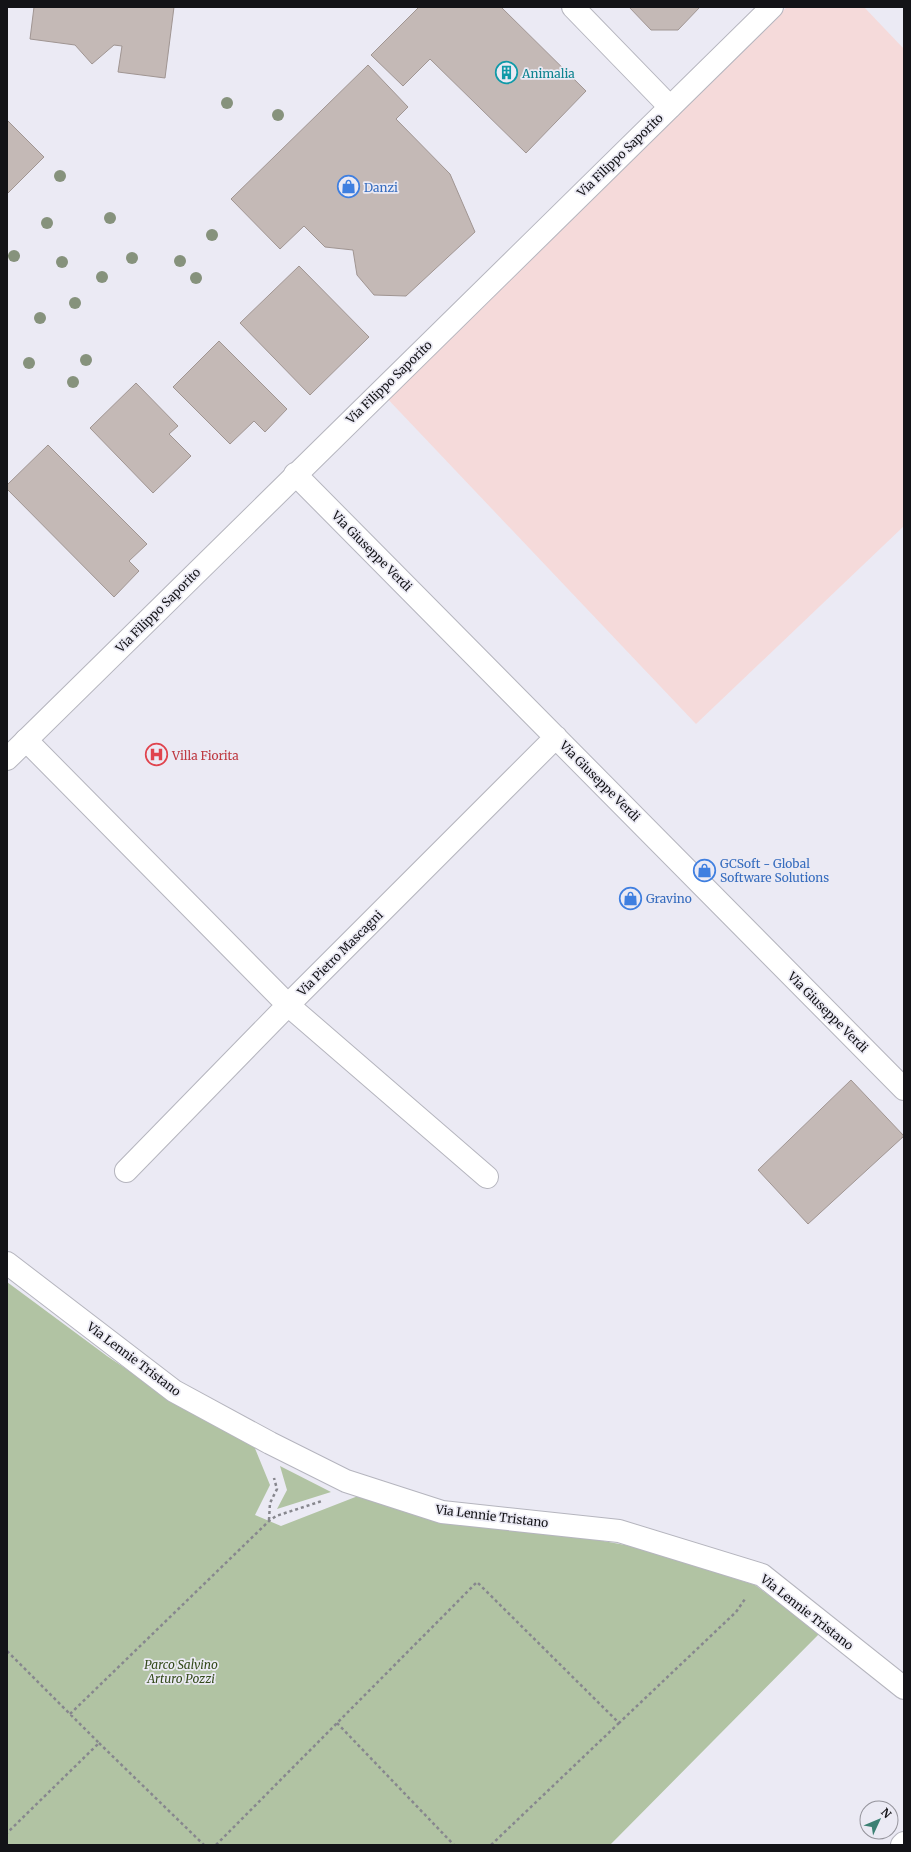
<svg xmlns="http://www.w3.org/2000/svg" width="911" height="1852" font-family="Merriweather,serif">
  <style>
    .industrial { fill: #f5dada }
    .green { fill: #b1c3a3 }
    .building { fill: #c4b9b6; stroke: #a09592 }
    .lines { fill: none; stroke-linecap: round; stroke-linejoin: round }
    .minor-casing { stroke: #b5b5be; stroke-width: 24 }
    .tertiary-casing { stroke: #b5b5be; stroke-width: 24 }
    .path { stroke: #87878e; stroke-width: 2.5; stroke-dasharray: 3 3; stroke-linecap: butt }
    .minor { stroke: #fff; stroke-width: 22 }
    .tertiary { stroke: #fff; stroke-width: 22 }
    .tree { fill: #86927c }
    .labels { text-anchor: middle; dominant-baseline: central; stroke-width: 3.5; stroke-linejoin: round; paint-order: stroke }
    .culture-label { font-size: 12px; fill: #0d838f; stroke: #ebeaf4; text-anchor: start }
    .street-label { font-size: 12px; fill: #131317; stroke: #ebeaf4 }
    .shop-label { font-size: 12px; fill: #366cbe; stroke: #ebeaf4; text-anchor: start }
    .health-label { font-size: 12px; fill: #be3a42; stroke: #ebeaf4; text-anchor: start }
    .park-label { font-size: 12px; font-style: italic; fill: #334a1a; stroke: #ebeaf4 }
  </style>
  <rect width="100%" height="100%" fill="#ebeaf4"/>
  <path class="industrial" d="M787,7H864L904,49V526L696,724L382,393Z"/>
  <path class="green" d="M7,1282L107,1356L168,1397L254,1446L270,1485L255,1515L281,1526L358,1496L636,1547L755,1585L820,1633L610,1845H7Z
    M280,1466L331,1492L277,1509L287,1490Z"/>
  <path class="building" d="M34,7H174L165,78L118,72L122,46L114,45L92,64L75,45L30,39Z
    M419,7H501L586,91L526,153L430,59L403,86L371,55Z
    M629,7H700L678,30H651Z
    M368,65L408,107L396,119L450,174L475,232L406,296L374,295L357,275L353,250L325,247L304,226L280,249L231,199Z
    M7,120L44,157L7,194Z
    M299,266L369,337L310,395L240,323Z
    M219,341L287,409L265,432L254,421L230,444L173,387Z
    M136,383L178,426L169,434L191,456L153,493L90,428Z
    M48,445L147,544L129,561L139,571L114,597L7,489V485Z
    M851,1080L904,1136L808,1224L758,1170Z"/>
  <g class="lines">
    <defs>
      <path id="minor" d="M573,7L670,107
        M295,474L904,1089
        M26,740L288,1005L487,1177
        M126,1171L288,1005L556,737
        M7,1263L174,1391L270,1443L346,1481L442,1512L619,1531L762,1575L904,1688
        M902,1845L904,1843"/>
      <path id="tertiary" d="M7,759L772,7"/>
    </defs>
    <use href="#minor" class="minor-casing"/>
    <use href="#tertiary" class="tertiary-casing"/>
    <path class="path" d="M269,1520L270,1503L277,1489L274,1478
      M7,1651L99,1743L7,1833
      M70,1714L269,1521L276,1516L322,1501
      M337,1723L454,1845
      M99,1743L204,1845
      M216,1845L477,1582L619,1723L736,1612L745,1599
      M491,1845L619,1723"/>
    <use href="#minor" class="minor"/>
    <use href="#tertiary" class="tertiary"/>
  </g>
  <g class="tree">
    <circle cx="227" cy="103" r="6"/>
    <circle cx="278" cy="115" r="6"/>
    <circle cx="60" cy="176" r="6"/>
    <circle cx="110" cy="218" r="6"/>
    <circle cx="47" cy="223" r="6"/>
    <circle cx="212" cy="235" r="6"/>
    <circle cx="14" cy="256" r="6"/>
    <circle cx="132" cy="258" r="6"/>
    <circle cx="180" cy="261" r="6"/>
    <circle cx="62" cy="262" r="6"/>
    <circle cx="102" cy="277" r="6"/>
    <circle cx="196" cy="278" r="6"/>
    <circle cx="75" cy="303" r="6"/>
    <circle cx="40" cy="318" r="6"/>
    <circle cx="86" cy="360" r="6"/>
    <circle cx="29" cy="363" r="6"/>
    <circle cx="73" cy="382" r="6"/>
  </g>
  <defs>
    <symbol id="building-ring" viewBox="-11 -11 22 22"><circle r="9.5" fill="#ebeaf4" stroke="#0f9aa8" stroke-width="1.5"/><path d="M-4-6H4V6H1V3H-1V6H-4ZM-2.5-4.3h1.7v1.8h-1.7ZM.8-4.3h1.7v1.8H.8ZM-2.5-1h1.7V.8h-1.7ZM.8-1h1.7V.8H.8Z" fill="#0f9aa8"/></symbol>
    <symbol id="shop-ring" viewBox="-11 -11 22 22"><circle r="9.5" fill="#ebeaf4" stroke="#3f7fe0" stroke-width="1.5"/><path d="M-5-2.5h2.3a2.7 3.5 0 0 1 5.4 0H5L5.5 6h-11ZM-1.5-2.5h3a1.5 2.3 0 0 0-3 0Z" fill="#3f7fe0"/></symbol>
    <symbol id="hospital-ring" viewBox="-11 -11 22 22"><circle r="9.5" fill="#ebeaf4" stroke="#e0444e" stroke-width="1.5"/><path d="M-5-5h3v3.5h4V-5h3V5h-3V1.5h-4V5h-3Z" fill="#e0444e"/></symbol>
  </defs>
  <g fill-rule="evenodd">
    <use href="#building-ring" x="494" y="60" width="25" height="25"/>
    <use href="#shop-ring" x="336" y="174" width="25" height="25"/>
    <use href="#hospital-ring" x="144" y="742" width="25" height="25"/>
    <use href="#shop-ring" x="692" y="858" width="25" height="25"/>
    <use href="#shop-ring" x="618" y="886" width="25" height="25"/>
  </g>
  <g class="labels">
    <g class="culture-label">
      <text x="522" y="73">Animalia</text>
    </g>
    <g class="street-label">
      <text transform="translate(620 155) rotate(-44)">Via Filippo Saporito</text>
      <text transform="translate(389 382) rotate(-44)">Via Filippo Saporito</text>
      <text transform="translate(372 551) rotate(45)">Via Giuseppe Verdi</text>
      <text transform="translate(158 610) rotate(-45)">Via Filippo Saporito</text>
      <text transform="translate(600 781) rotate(45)">Via Giuseppe Verdi</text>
      <text transform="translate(340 953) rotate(-45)">Via Pietro Mascagni</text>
      <text transform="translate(828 1012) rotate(45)">Via Giuseppe Verdi</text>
      <text transform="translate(134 1359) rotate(37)">Via Lennie Tristano</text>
      <text transform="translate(492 1516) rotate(7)">Via Lennie Tristano</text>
      <text transform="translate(807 1612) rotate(38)">Via Lennie Tristano</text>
    </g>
    <g class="shop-label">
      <text x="364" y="187">Danzi</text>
      <text x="720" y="863">GCSoft - Global<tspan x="720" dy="14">Software Solutions</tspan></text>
      <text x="646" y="898">Gravino</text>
    </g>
    <g class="health-label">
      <text x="172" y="755">Villa Fiorita</text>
    </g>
    <g class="park-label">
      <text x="181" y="1664">Parco Salvino<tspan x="181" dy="14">Arturo Pozzi</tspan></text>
    </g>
  </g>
  <rect width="911" height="1852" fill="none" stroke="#131317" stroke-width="16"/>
  <g transform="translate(879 1820) rotate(46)"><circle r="19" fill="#ebeaf4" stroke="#95949c"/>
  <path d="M0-3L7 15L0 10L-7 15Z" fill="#3c8073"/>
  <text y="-6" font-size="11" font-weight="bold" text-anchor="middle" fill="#131317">N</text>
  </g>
</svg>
